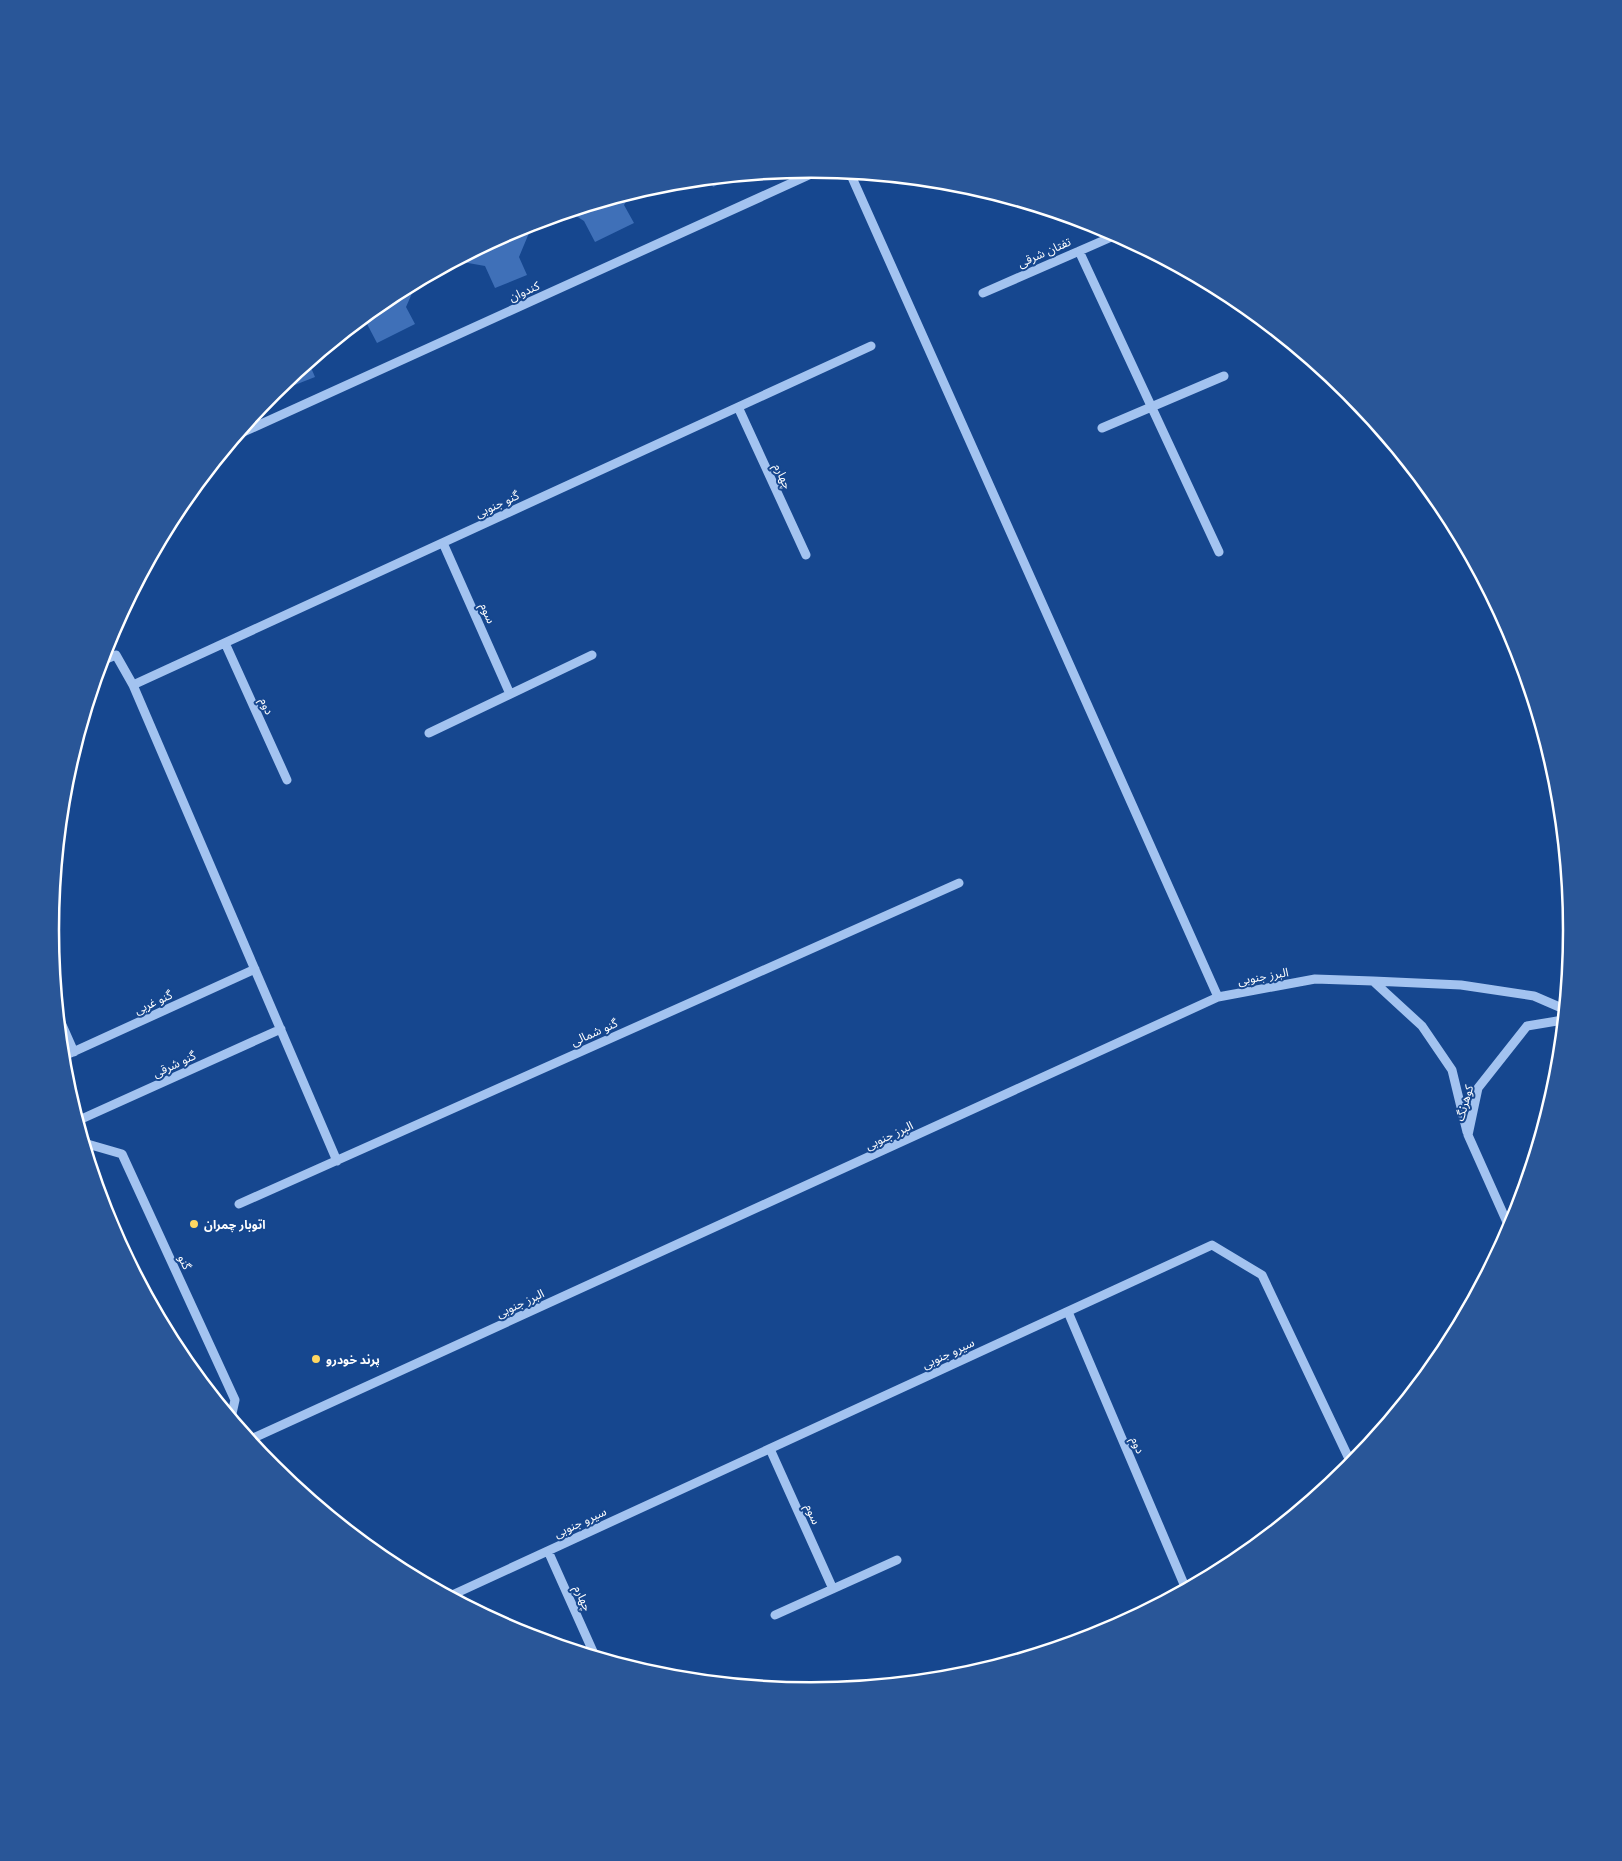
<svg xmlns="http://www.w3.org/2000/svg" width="1622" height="1861" font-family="Lato,'Noto Sans Arabic',sans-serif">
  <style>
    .building { fill: #3f70b8 }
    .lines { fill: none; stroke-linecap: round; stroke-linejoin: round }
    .minor { stroke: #a3c3f0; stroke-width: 9 }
    .poi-dot { fill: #ffd761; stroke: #16478f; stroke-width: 2 }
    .labels { text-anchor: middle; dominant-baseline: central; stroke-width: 4; stroke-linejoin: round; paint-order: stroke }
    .street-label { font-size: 12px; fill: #fff; stroke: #16478f }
    .poi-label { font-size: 12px; font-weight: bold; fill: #fff; stroke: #16478f; text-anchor: start }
    .rim { fill: none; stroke: #fff; stroke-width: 2.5 }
  </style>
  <rect width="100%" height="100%" fill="#16478f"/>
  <path class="building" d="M736,177L713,187L710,179L720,178Z
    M630,194L624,205L634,223L595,242L584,221L570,212Z
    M518,228L529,233L519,257L527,275L495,288L485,266L457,261Z
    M417,282L406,307L415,324L377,343L366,322L362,319L388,298Z
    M309,363L315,377L282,390L281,386Z"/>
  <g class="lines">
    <path class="minor" d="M850,173L1218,997
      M1079,251L1219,552
      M983,293L1116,235
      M738,407L806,555
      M1102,428L1224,376
      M239,434L820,170
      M443,543L510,694
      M225,643L287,780
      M101,661L116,655L133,685L337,1161
      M133,685L871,346
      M429,733L592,655
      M1373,981L1422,1026L1452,1070L1467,1132
      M59,1018L74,1052
      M62,1057L255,969
      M77,1121L281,1029
      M84,1143L122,1154L235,1400L231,1418
      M239,1204L959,883
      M1510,1229L1468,1135L1478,1088L1527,1026L1563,1020
      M1068,1312L1186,1589
      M249,1440L1218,997L1315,979L1373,981L1461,985L1534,996L1564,1009
      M770,1449L833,1589
      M548,1551L595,1656
      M450,1596L1212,1245L1262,1275L1352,1465
      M775,1615L897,1560"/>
  </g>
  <g class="poi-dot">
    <circle cx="194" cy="1224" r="5"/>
    <circle cx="316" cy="1359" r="5"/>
  </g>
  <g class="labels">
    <g class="street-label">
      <text transform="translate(1044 252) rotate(-24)">تفتان شرقی</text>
      <text transform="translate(524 291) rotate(-24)">کندوان</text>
      <text transform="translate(783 476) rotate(65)">چهارم</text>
      <text transform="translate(497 504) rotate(-25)">گنو جنوبی</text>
      <text transform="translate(488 613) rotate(66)">سوم</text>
      <text transform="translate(267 706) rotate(66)">دوم</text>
      <text transform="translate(1263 976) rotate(-10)">البرز جنوبی</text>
      <text transform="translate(153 1002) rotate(-25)">گنو غربی</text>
      <text transform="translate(594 1032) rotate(-24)">گنو شمالی</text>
      <text transform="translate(174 1064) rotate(-25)">گنو شرقی</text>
      <text transform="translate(1464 1103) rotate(-74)">کوهرنگ</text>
      <text transform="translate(889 1135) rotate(-25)">البرز جنوبی</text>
      <text transform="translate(185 1262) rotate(65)">گنو</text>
      <text transform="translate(520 1303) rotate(-25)">البرز جنوبی</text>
      <text transform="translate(948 1353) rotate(-25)">سیرو جنوبی</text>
      <text transform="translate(1138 1445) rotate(67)">دوم</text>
      <text transform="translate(813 1514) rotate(66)">سوم</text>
      <text transform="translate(580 1522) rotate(-25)">سیرو جنوبی</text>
      <text transform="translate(583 1598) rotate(66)">چهارم</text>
    </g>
    <g class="poi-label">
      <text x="204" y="1224">اتوبار چمران</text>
      <text x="326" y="1359">پرند خودرو</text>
    </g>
  </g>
  <path d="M0 0H1622V1861H0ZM59 930a752 752 0 1 1 1504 0a752 752 0 1 1-1504 0Z" fill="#295698" fill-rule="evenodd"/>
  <path class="rim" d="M59 930a752 752 0 1 1 1504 0a752 752 0 1 1-1504 0Z"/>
</svg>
